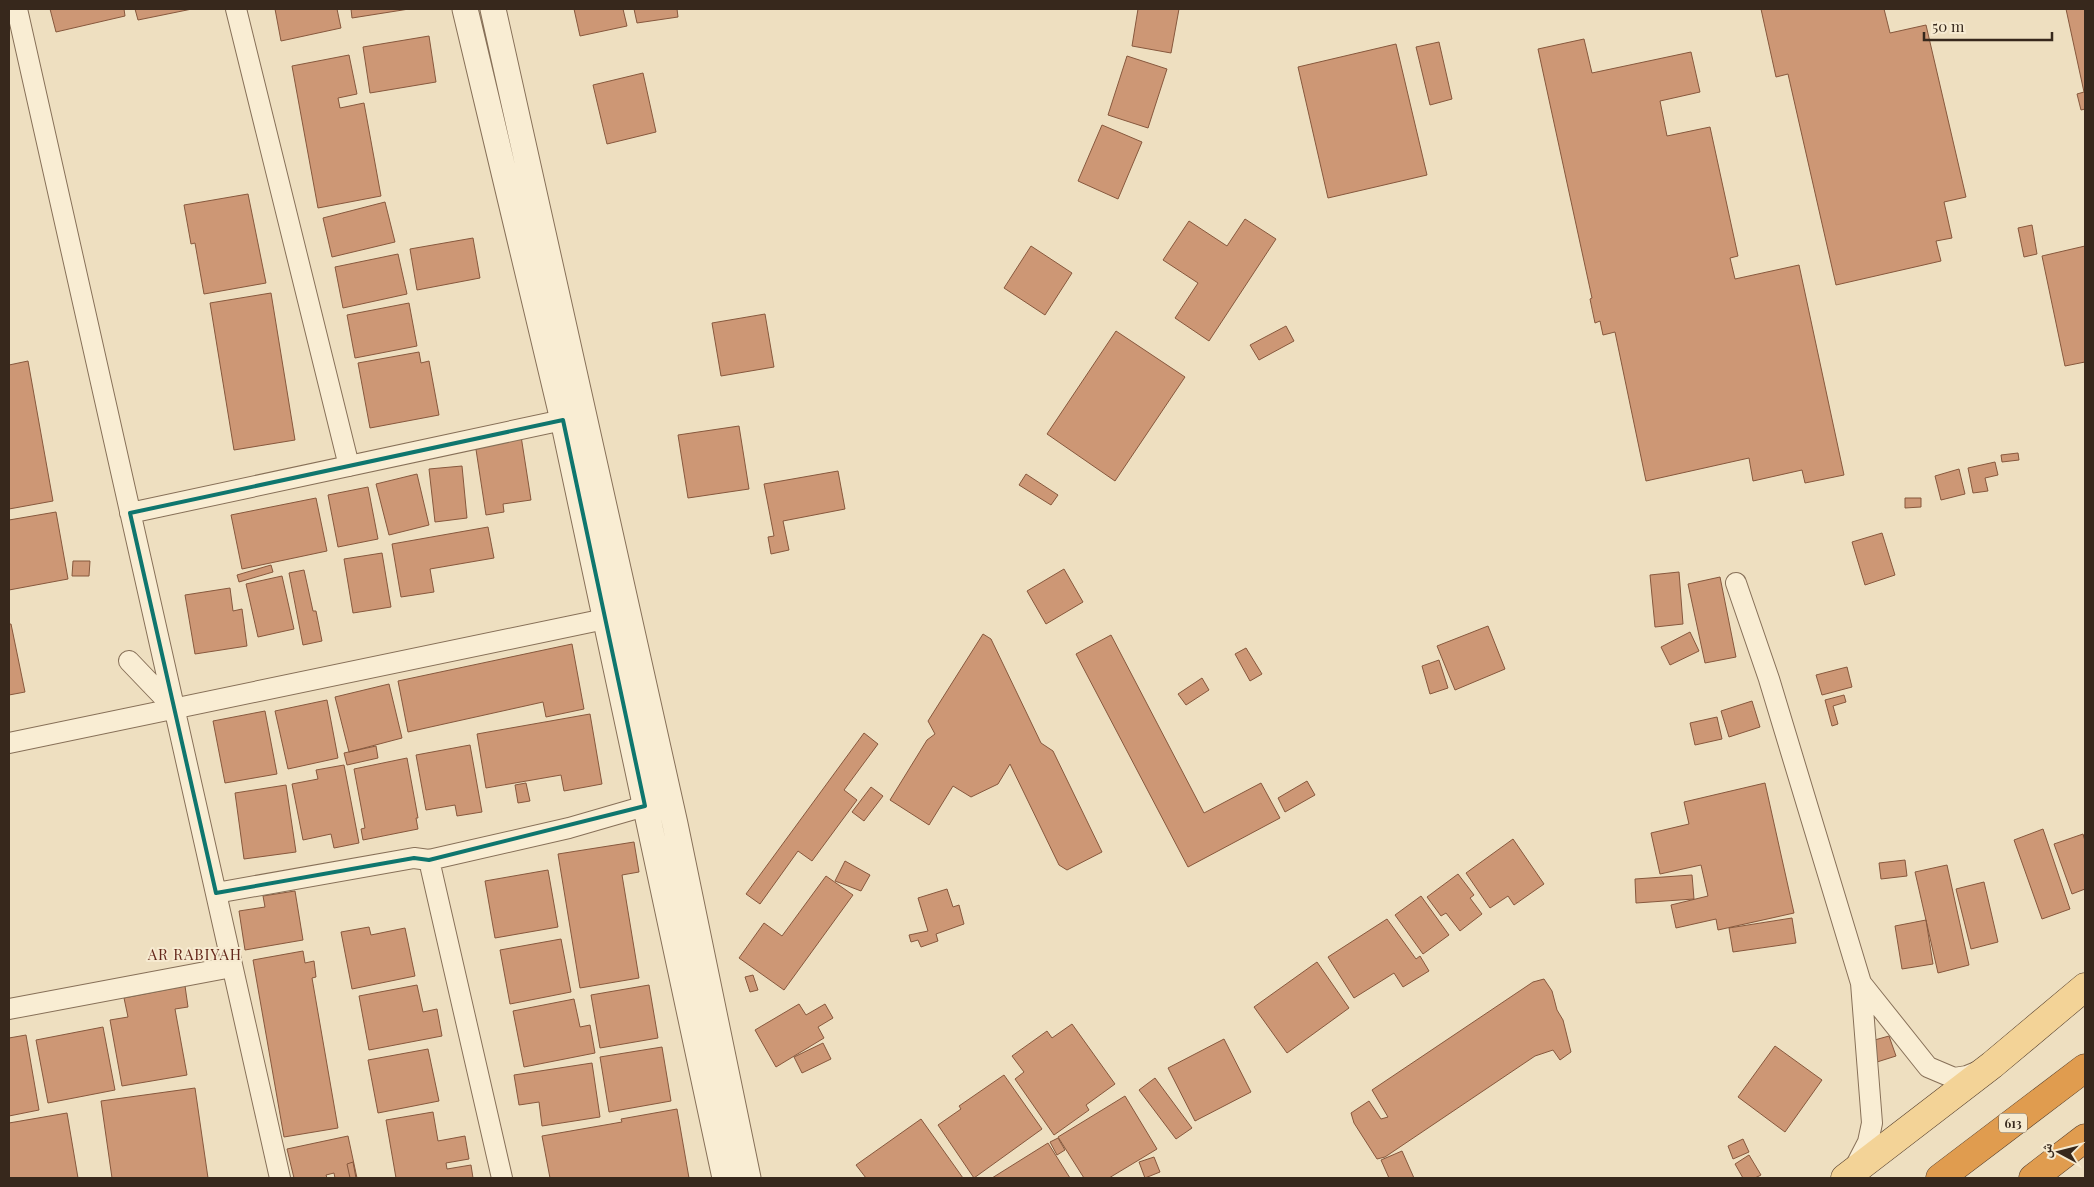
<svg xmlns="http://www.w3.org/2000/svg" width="2094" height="1187" font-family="'Playfair Display','Noto Naskh Arabic',serif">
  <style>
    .building { fill: #cd9775; stroke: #87583d }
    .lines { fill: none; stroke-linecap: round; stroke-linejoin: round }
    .minor-casing { stroke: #877058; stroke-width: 22 }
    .tertiary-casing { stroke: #877058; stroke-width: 27 }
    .primary-casing { stroke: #553e2c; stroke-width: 29 }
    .motorway-casing { stroke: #553e2c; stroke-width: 29 }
    .minor { stroke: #f9edd3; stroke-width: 20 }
    .tertiary { stroke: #f9edd3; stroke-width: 25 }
    .primary { stroke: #f3d397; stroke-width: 28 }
    .motorway { stroke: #e09c4f; stroke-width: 28 }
    .marked { fill: none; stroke: #0f766e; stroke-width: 4; stroke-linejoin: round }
    .labels { text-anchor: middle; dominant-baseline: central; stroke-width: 4; stroke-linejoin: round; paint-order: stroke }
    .shield { fill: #f6ead0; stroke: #706252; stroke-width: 1 }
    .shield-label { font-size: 12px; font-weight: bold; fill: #37281c }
    .neighbourhood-label { font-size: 15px; letter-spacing: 1px; fill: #64281b; stroke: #f6ead0 }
  </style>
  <rect width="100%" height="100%" fill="#eedfc0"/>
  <path class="building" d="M50,9H124L125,16L56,32Z
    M135,9H192L138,20Z
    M275,9H337L341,28L281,41Z
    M351,9H409L352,18Z
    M574,9H623L627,26L580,36Z
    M634,9H677L678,17L637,23Z
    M1138,9H1179L1171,53L1132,46Z
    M1761,9H1884L1890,33L1926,25L1966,197L1944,202L1952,238L1936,241L1941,261L1836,285L1788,74L1776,77Z
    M2066,9H2085V109L2081,110L2077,94L2084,92Z
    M429,36L436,82L370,93L363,47Z
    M1584,39L1592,73L1691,52L1700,92L1660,101L1667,136L1710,127L1738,256L1730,258L1735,279L1799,265L1844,475L1805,483L1802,470L1753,481L1749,458L1646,481L1615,332L1603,335L1600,321L1595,323L1590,299L1592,298L1538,49Z
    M1439,42L1452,99L1430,105L1416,47Z
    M1396,44L1427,175L1328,198L1298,67Z
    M349,55L357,94L338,98L340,108L364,103L381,196L318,208L292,66Z
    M1127,56L1167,69L1148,128L1108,115Z
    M643,73L656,132L607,144L593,85Z
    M1102,125L1142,142L1118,199L1078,181Z
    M248,194L266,283L204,294L195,243L191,244L184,205Z
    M385,202L395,242L332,257L323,218Z
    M1245,219L1276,239L1209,341L1175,318L1198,283L1163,260L1189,221L1227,246Z
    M2032,225L2037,254L2024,257L2018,228Z
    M473,238L480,278L417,290L410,249Z
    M1031,246L1072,273L1045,315L1004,288Z
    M2085,246V362L2065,366L2042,256Z
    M398,254L407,294L343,308L335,267Z
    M271,293L295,440L234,450L210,303Z
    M409,303L417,346L355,358L347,315Z
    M765,314L774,367L721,376L712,323Z
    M1286,326L1294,341L1259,360L1250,345Z
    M1116,331L1185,377L1115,481L1047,434Z
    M419,352L421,363L429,361L439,415L370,428L358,363Z
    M28,361L53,501L9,509V365Z
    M739,426L749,489L688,498L678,435Z
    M521,436L531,500L503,504L504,512L486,515L475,443Z
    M2018,453L2019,460L2002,462L2001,455Z
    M1995,462L1998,475L1985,478L1988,491L1973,493L1968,468Z
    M462,466L467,518L435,522L429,469Z
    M1959,469L1965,494L1941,500L1935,476Z
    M838,471L845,509L783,521L789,550L771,554L768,537L774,536L764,484Z
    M417,474L429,525L389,535L376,484Z
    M1026,474L1058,495L1051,505L1019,485Z
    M368,487L378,539L338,547L328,495Z
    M316,498L327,551L242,569L231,515Z
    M1905,498H1921V507L1905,508Z
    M56,512L68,579L9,590V520Z
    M488,527L494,558L430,569L434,592L401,597L392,544Z
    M1882,533L1895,575L1865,585L1852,542Z
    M382,553L391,607L353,613L344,559Z
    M73,561H90L89,576H72Z
    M271,565L273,572L239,582L237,575Z
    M1064,569L1083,602L1046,624L1027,591Z
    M304,570L313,611H316L322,641L303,645L289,573Z
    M1679,572L1683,624L1655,627L1650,575Z
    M282,576L294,629L258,637L246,584Z
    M1720,577L1736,657L1705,663L1688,584Z
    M230,588L233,611L242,609L247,646L195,654L185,595Z
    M9,624H11L25,692L9,695Z
    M1488,626L1505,669L1455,690L1437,646Z
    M1690,632L1699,651L1670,665L1661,647Z
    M983,634L991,639L1041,743L1053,751L1102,852L1067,870L1059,865L1010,764L998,784L971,797L953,786L929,825L890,800L927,740L935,734L928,721Z
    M1111,635L1204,813L1261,783L1280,818L1188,867L1076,654Z
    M572,644L584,709L546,717L543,702L408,732L398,681Z
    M1246,648L1262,674L1250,681L1235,654Z
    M1439,660L1448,688L1430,694L1422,666Z
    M1847,667L1852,687L1822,695L1816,675Z
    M1202,678L1209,690L1186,705L1178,694Z
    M389,684L402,738L349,752L335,697Z
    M1844,695L1846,702L1833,706L1838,724L1832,726L1825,700Z
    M327,700L338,758L288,769L275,711Z
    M1752,701L1760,727L1729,737L1721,711Z
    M265,711L277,774L225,783L213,721Z
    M590,714L602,784L564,791L561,775L486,788L477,734Z
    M1717,717L1722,739L1695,745L1690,723Z
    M864,733L878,744L844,790L857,800L812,861L798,851L760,904L746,894Z
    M470,745L482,812L457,816L455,805L426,810L416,755Z
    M376,746L378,758L347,765L344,753Z
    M407,758L418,818H416L418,829L363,840L361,829L365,828L354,769Z
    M344,765L359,843L334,848L331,834L303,840L292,784L318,779L316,770Z
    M1307,781L1315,795L1285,812L1278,798Z
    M526,783L530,801L518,803L515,785Z
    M1765,783L1794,913L1718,930L1716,919L1676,928L1671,905L1708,896L1701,865L1660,874L1651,833L1689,824L1684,802Z
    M286,785L296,852L244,859L235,793Z
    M871,787L883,796L864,821L852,812Z
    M2043,829L2070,909L2042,919L2014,840Z
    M2083,834L2085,841V889L2072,894L2054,844Z
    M1513,839L1544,884L1514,905L1508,896L1490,908L1466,873Z
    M634,842L639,872L622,875L639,978L580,988L558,854Z
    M1905,860L1907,876L1881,879L1879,863Z
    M845,861L870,875L861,891L835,881Z
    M1947,865L1969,965L1938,973L1915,872Z
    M548,870L558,927L495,938L485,881Z
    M1458,874L1474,895L1470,898L1482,914L1460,931L1446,913L1441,916L1427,897Z
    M1692,875L1694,899L1636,903L1635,879Z
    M826,876L853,895L784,990L739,958L764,923L782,936Z
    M1984,882L1998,942L1971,949L1956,889Z
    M947,889L953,907L959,905L964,924L936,934L938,941L921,947L918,940L911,942L909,935L928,931L918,898Z
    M295,891L303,940L245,950L239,911L265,907L263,896Z
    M1421,896L1449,935L1423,954L1395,915Z
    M1792,918L1796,943L1733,952L1729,928Z
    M1387,919L1416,959L1420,956L1429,971L1403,987L1394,973L1354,998L1328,957Z
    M1926,920L1933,964L1902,969L1895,926Z
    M369,927L371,935L405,928L415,976L352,989L341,932Z
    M561,939L571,992L510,1004L500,950Z
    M303,951L305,963L314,961L316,977L312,978L338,1128L284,1137L253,960Z
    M1317,962L1349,1008L1287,1053L1254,1007Z
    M753,975L758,990L750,992L745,977Z
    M1544,979L1552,991L1557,1010L1563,1020L1571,1052L1560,1060L1553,1050L1535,1056L1385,1157L1377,1159L1354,1123L1351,1113L1369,1101L1381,1119L1388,1117L1372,1090L1533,982Z
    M417,985L423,1012L437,1009L442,1036L369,1050L359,996Z
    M649,985L658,1038L600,1048L591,995Z
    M185,986L188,1007L175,1009L187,1075L122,1086L110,1020L128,1017L124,998Z
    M574,999L580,1027L590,1025L595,1053L524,1067L513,1011Z
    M799,1004L806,1015L825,1004L833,1018L818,1027L824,1038L776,1067L755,1030Z
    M1072,1024L1115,1084L1086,1105L1089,1110L1054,1135L1015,1079L1024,1072L1012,1056L1047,1031L1052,1038Z
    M103,1027L115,1090L48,1103L36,1040Z
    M26,1035L39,1110L9,1116V1038Z
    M1889,1036L1896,1056L1877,1062L1871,1041Z
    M1224,1039L1251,1092L1195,1121L1168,1068Z
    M823,1043L831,1059L802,1073L794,1057Z
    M1775,1046L1822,1080L1785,1132L1738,1097Z
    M662,1047L671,1101L609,1112L600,1057Z
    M428,1049L439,1101L378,1113L368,1060Z
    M592,1063L600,1117L542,1126L539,1102L519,1105L514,1075Z
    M1004,1075L1042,1129L974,1178L938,1125L961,1109L959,1106Z
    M1155,1078L1192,1128L1176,1139L1139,1090Z
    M195,1088L208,1178H112L101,1101Z
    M1125,1096L1157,1149L1109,1178H1084L1058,1137Z
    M677,1109L689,1178H550L542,1136L622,1122L621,1119Z
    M433,1112L438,1141L465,1136L469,1159L446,1163L447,1169L471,1165L473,1178H396L386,1120Z
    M67,1113L78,1178H9V1123Z
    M921,1119L963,1178H866L856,1165Z
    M348,1136L357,1178H335L334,1173L326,1175L327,1178H294L287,1149Z
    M1058,1138L1065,1150L1057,1155L1050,1142Z
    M1743,1139L1749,1152L1733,1159L1728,1146Z
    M1048,1143L1070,1178H992Z
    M1402,1151L1414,1178H1389L1381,1160Z
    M1749,1155L1761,1175L1755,1178H1743L1735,1164Z
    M1154,1157L1160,1172L1145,1178L1139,1162Z
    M353,1162L356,1178H350L347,1164Z"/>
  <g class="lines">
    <defs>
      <path id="minor" d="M17,9L280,1178
        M236,9L349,466
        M130,513L563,420
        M1736,583L1769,679L1861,983
        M129,661L174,708
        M9,743L605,619
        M429,860L502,1178
        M216,893L414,858L429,860L569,828L645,806
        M9,1009L232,967
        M1855,1167L1868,1142L1872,1123L1861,983L1928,1067L1954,1078L1967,1076L1979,1071"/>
      <path id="tertiary" d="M465,9L563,420L725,1178
        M493,9L675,824L748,1178"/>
      <path id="primary" d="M1845,1178L1992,1065L2085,987"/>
      <path id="motorway" d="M1940,1178L2085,1068
        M2033,1178L2085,1138"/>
    </defs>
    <use href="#minor" class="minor-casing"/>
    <use href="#tertiary" class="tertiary-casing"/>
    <use href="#primary" class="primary-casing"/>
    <use href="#motorway" class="motorway-casing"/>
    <use href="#minor" class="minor"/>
    <use href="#tertiary" class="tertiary"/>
    <use href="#primary" class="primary"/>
    <use href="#motorway" class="motorway"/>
  </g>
  <path class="marked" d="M563,420L645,806L429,860L414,858L216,893L130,513Z"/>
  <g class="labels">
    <rect class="shield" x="1999" y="1113.5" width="28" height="19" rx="4"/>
    <g class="shield-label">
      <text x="2013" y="1123">613</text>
    </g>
    <g class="neighbourhood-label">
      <text x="195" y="954">AR RABIYAH</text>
    </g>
  </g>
  <rect width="2094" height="1187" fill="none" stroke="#37281c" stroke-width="20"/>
  <g transform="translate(2059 1152) rotate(277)" stroke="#f6ead0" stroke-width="4" paint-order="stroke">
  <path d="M0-4L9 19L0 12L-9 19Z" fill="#37281c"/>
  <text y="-8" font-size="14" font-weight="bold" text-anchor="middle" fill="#37281c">ش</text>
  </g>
  <path d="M1924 32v8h128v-8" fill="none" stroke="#37281c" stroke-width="2.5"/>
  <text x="1932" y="32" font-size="15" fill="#37281c" stroke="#f6ead0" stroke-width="4" paint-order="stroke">50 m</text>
</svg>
